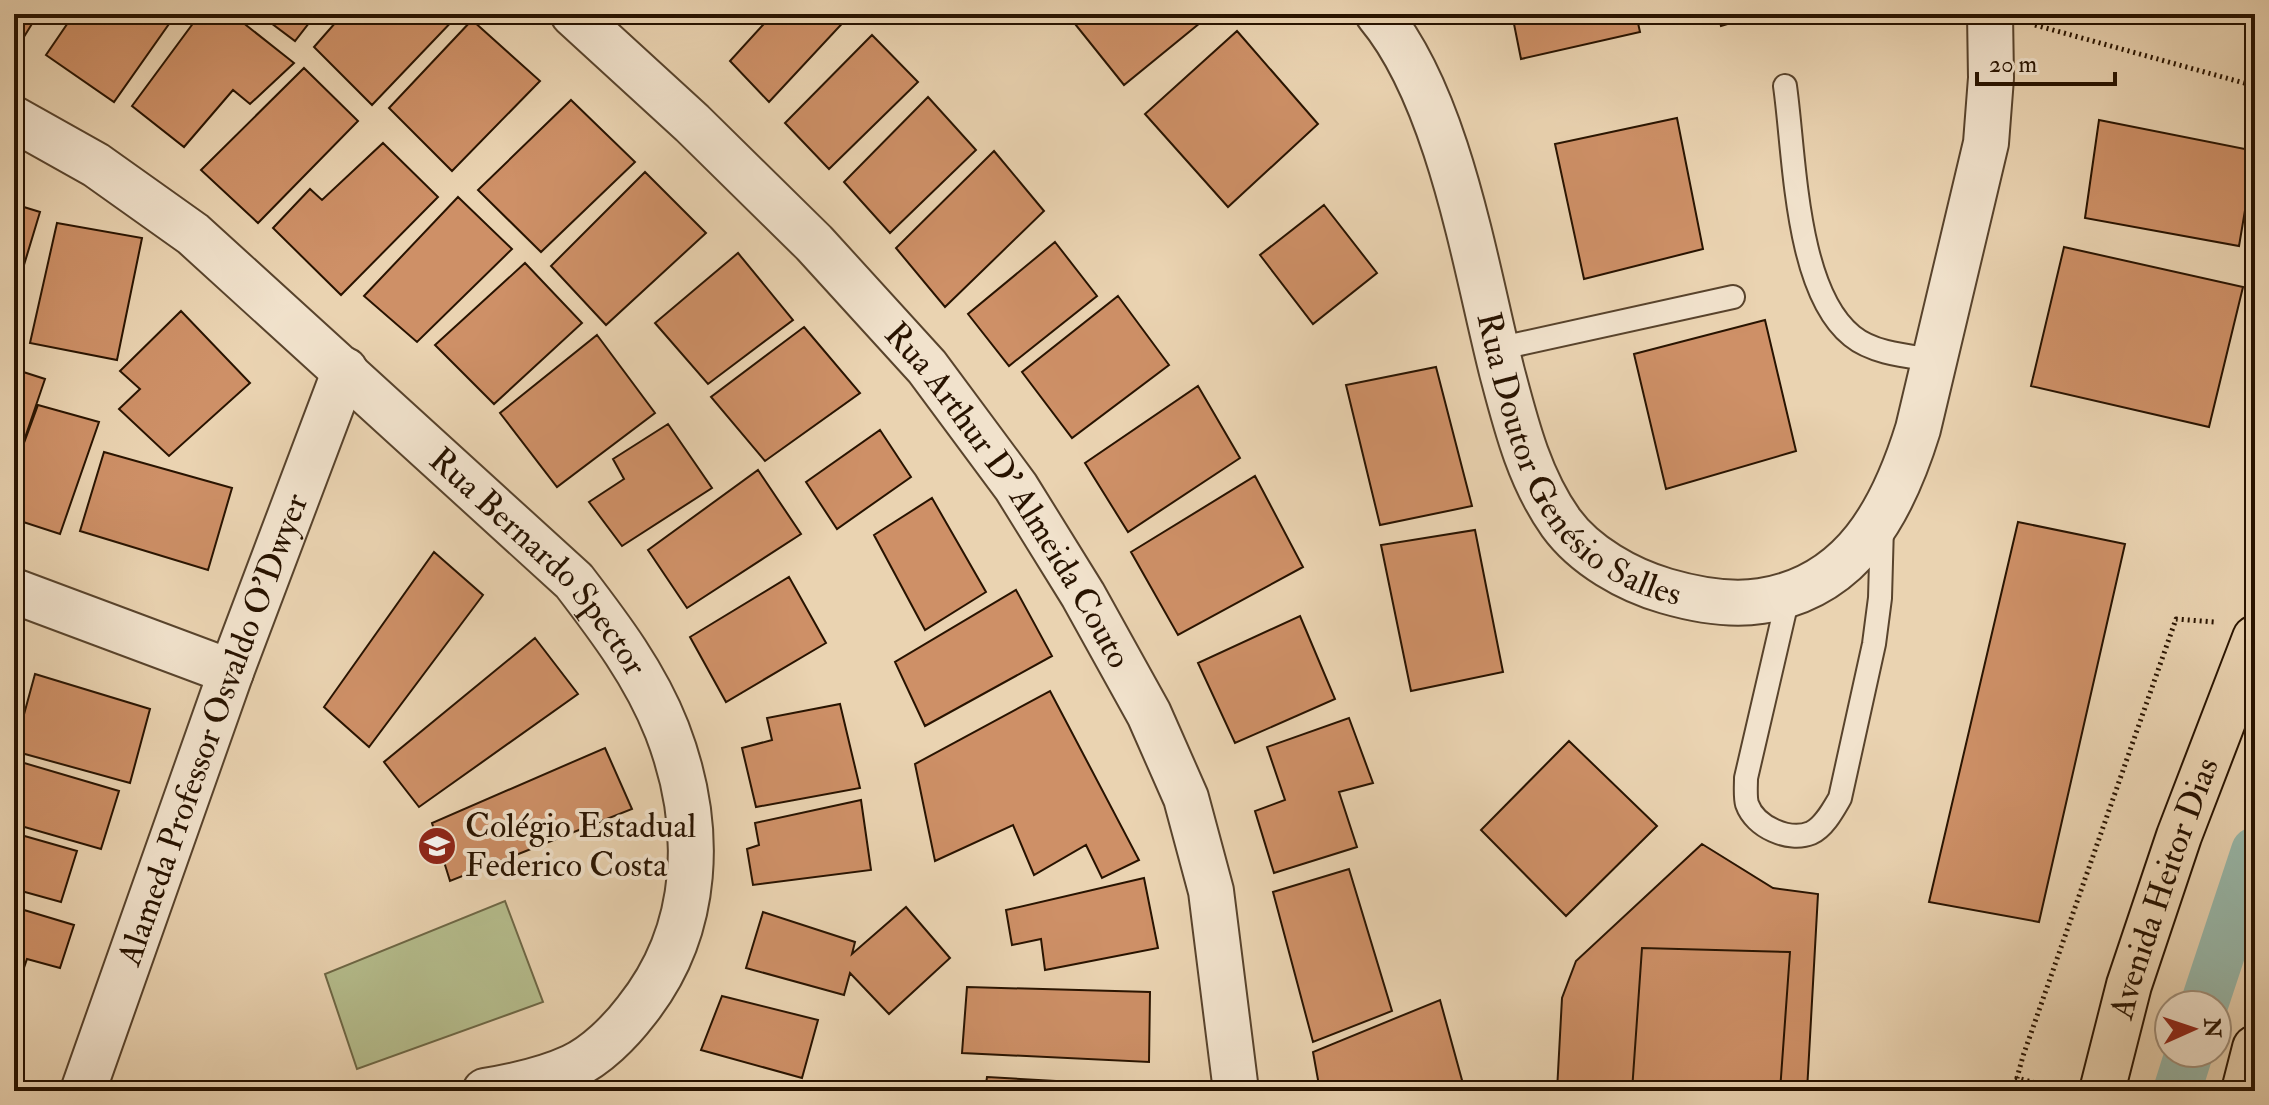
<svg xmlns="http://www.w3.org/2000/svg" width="2269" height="1105" font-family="'IM FELL Double Pica',serif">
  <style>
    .green { fill: #b5bd8d; stroke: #6e6846; stroke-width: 2 }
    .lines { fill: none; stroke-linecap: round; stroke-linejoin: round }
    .canal { stroke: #98b8aa; stroke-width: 48 }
    .building { fill: #ce9067; stroke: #281300; stroke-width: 2 }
    .service-casing { stroke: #58432c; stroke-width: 26 }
    .minor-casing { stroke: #58432c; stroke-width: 48 }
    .tertiary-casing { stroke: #58432c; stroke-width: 48 }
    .primary-casing { stroke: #281300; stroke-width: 48 }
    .trunk-casing { stroke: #281300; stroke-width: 48 }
    .path { stroke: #281300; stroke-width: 5; stroke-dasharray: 2 4; stroke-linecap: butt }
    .service { stroke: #f1e2cc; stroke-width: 22 }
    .minor { stroke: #f1e2cc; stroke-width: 44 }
    .tertiary { stroke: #f1e2cc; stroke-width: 44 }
    .primary { stroke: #ead3b1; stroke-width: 44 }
    .trunk { stroke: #ead3b1; stroke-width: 44 }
    .labels { text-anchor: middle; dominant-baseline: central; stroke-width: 8; stroke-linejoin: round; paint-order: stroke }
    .street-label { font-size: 34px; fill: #281300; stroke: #f1e2cc }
    .poi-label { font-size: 34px; fill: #281300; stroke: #f1e2cc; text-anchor: start }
  </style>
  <rect width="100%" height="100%" fill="#ead3b1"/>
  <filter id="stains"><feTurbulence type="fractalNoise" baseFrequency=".0025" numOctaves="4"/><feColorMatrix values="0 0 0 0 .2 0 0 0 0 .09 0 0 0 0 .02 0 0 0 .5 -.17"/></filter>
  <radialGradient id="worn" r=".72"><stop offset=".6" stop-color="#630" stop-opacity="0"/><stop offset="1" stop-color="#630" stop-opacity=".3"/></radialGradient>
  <path class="green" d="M505,901L543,1002L357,1069L325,974Z"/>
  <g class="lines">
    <path class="canal" d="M2204,1005L2255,851
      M2177,1091L2189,1053"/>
  </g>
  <path class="building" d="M14,14H38L19,45L14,42Z
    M74,14H176L114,102L46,55Z
    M200,14H232L294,63L250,104L233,90L184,147L132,106Z
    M259,14H316L295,41Z
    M343,14H459L372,105L314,47Z
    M773,14H851L769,102L730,61Z
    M1067,14H1211L1124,85Z
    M1512,14H1636L1640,32L1521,59Z
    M1718,14H1761L1721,26Z
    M472,20L540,81L452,171L389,108Z
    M1237,31L1318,124L1228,207L1145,114Z
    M872,35L918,82L829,169L785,123Z
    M304,68L358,121L258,223L201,170Z
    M928,97L976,150L890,233L844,182Z
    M571,100L635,162L541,252L478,190Z
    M1677,118L1703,249L1584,279L1555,144Z
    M2099,120L2255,151L2239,246L2085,218Z
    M383,143L438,197L341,295L273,228L310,189L322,200Z
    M994,151L1044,211L945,307L896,248Z
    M645,172L706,233L606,325L551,266Z
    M458,197L512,249L417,342L364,296Z
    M14,204L40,212L14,298Z
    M1324,205L1377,273L1313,324L1260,255Z
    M57,223L142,238L117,360L30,343Z
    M1055,242L1097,296L1009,366L968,314Z
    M2064,247L2243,287L2209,427L2031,386Z
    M738,253L793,320L708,384L655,323Z
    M525,263L582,323L494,404L435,345Z
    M1118,296L1169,365L1072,438L1022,372Z
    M181,311L250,383L169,456L119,409L140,389L120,371Z
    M1765,320L1796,451L1666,489L1634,354Z
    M804,327L860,393L765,461L711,397Z
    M597,335L655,413L557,487L500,413Z
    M1436,367L1472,506L1380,525L1346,385Z
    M14,369L45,379L14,470Z
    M1198,386L1240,458L1128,532L1085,463Z
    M38,405L99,422L60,534L14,519V470Z
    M668,424L712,488L622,546L589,502L624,479L613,459Z
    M880,430L911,477L837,529L806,482Z
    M104,452L232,488L208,570L80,531Z
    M758,470L801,534L687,608L648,550Z
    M1255,476L1303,567L1178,635L1131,552Z
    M932,498L986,592L925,630L874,535Z
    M2018,522L2125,544L2039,922L1929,902Z
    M1475,530L1503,672L1411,691L1381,545Z
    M434,552L483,595L369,747L324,707Z
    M789,577L826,643L726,702L690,637Z
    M1016,590L1052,656L925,726L895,662Z
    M1300,616L1335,699L1235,743L1198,663Z
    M535,638L578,694L419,807L384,762Z
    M35,674L150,709L130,783L14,751Z
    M1050,691L1139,860L1102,878L1086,845L1034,875L1013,825L935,861L915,764Z
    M840,704L860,788L756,807L742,748L772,740L767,718Z
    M1349,718L1373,783L1339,792L1357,847L1274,873L1255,811L1285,800L1267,747Z
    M1569,741L1657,826L1566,916L1481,830Z
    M605,748L632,809L450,881L432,823Z
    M14,760L119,791L101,849L14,824Z
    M861,800L871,870L753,885L747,849L759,845L755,823Z
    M14,833L77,851L61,902L14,889Z
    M1702,844L1773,888L1818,894L1807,1091H1557L1562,998L1576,961Z
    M1349,869L1392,1011L1313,1042L1273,892Z
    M1144,878L1158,948L1045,970L1041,939L1012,945L1006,910Z
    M14,907L74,925L60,968L27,959L16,991Z
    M906,907L950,958L889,1014L850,973L844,995L746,968L763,912L855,942L852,954Z
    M1642,948L1790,952L1780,1091H1632Z
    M967,987L1150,992L1149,1062L962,1053Z
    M722,996L818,1020L802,1078L701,1050Z
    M1440,1000L1465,1091H1320L1313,1052Z
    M987,1077L1162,1087V1091H985Z"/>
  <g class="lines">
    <defs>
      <path id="service" d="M1785,86C1795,156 1795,290 1852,336C1874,354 1909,356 1935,360
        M1497,349L1733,297
        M1788,597L1746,778C1746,786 1745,797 1747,804C1755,827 1789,842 1811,833C1824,827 1833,810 1840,798L1874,644L1880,598L1882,526"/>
      <g id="minor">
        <path id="s1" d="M1378,14C1449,99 1475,265 1502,372C1516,425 1529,478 1561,523C1585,556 1628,580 1666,591C1697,600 1729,606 1761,601C1853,587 1893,510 1918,429L1986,143L1991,78L1990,14"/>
        <path id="s2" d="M14,119L96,165L193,234L574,581C610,628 645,674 667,730C704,826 701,930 636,1011C620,1032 596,1056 572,1067C544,1080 515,1086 485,1091"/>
        <path d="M14,591L231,672"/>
        <path id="s3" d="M83,1091L231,672L345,370"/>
      </g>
      <g id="tertiary">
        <path id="s4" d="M573,14L692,123L814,243L927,367L1016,487L1083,595L1149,714L1186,798L1211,891L1236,1091"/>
      </g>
      <g id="primary">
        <path id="s5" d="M2102,1091L2129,985L2179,836L2255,638"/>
      </g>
      <path id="trunk" d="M2244,1091L2255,1048"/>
    </defs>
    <use href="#service" class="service-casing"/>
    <use href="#minor" class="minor-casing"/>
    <use href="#tertiary" class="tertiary-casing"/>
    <use href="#primary" class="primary-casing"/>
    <use href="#trunk" class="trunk-casing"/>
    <path class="path" d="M2035,25L2255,86
      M2058,1089L2017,1078L2023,1056L2176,619L2214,622"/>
    <use href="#service" class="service"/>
    <use href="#minor" class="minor"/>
    <use href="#tertiary" class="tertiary"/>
    <use href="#primary" class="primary"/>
    <use href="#trunk" class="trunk"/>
  </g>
  <defs>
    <symbol id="school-disc" viewBox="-11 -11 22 22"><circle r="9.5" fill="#8f2418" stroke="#f1e2cc"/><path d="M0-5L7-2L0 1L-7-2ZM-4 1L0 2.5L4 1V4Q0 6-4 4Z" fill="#fff"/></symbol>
  </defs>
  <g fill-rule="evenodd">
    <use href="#school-disc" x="415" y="824" width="44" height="44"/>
  </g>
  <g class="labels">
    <g class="street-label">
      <text stroke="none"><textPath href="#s1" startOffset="504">Rua Doutor Genésio Salles</textPath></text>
      <text stroke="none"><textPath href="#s4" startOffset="652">Rua Arthur D' Almeida Couto</textPath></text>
      <text stroke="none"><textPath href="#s2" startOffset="690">Rua Bernardo Spector</textPath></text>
      <text stroke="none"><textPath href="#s3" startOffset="384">Alameda Professor Osvaldo O'Dwyer</textPath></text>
      <text stroke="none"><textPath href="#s5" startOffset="212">Avenida Heitor Dias</textPath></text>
    </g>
    <g class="poi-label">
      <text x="465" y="826">Colégio Estadual<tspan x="465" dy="39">Federico Costa</tspan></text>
    </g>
  </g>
  <rect width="2269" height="1105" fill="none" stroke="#ead3b1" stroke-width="48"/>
  <rect x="16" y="16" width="2237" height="1073" fill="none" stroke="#281300" stroke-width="4"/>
  <rect x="24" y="24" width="2221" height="1057" fill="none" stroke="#281300" stroke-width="2"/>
  <g transform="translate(2193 1029) rotate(87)"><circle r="38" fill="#f1e2cc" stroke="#a18f7a" stroke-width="2"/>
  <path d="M0-6L14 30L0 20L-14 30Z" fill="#8f2418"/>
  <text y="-12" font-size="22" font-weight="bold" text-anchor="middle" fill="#281300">N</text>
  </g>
  <path d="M1977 72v12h138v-12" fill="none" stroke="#281300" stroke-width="4"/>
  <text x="1989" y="72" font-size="24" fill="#281300" stroke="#f1e2cc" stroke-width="6" paint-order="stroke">20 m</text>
  <rect width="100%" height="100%" filter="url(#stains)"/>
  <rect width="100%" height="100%" fill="url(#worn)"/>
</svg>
